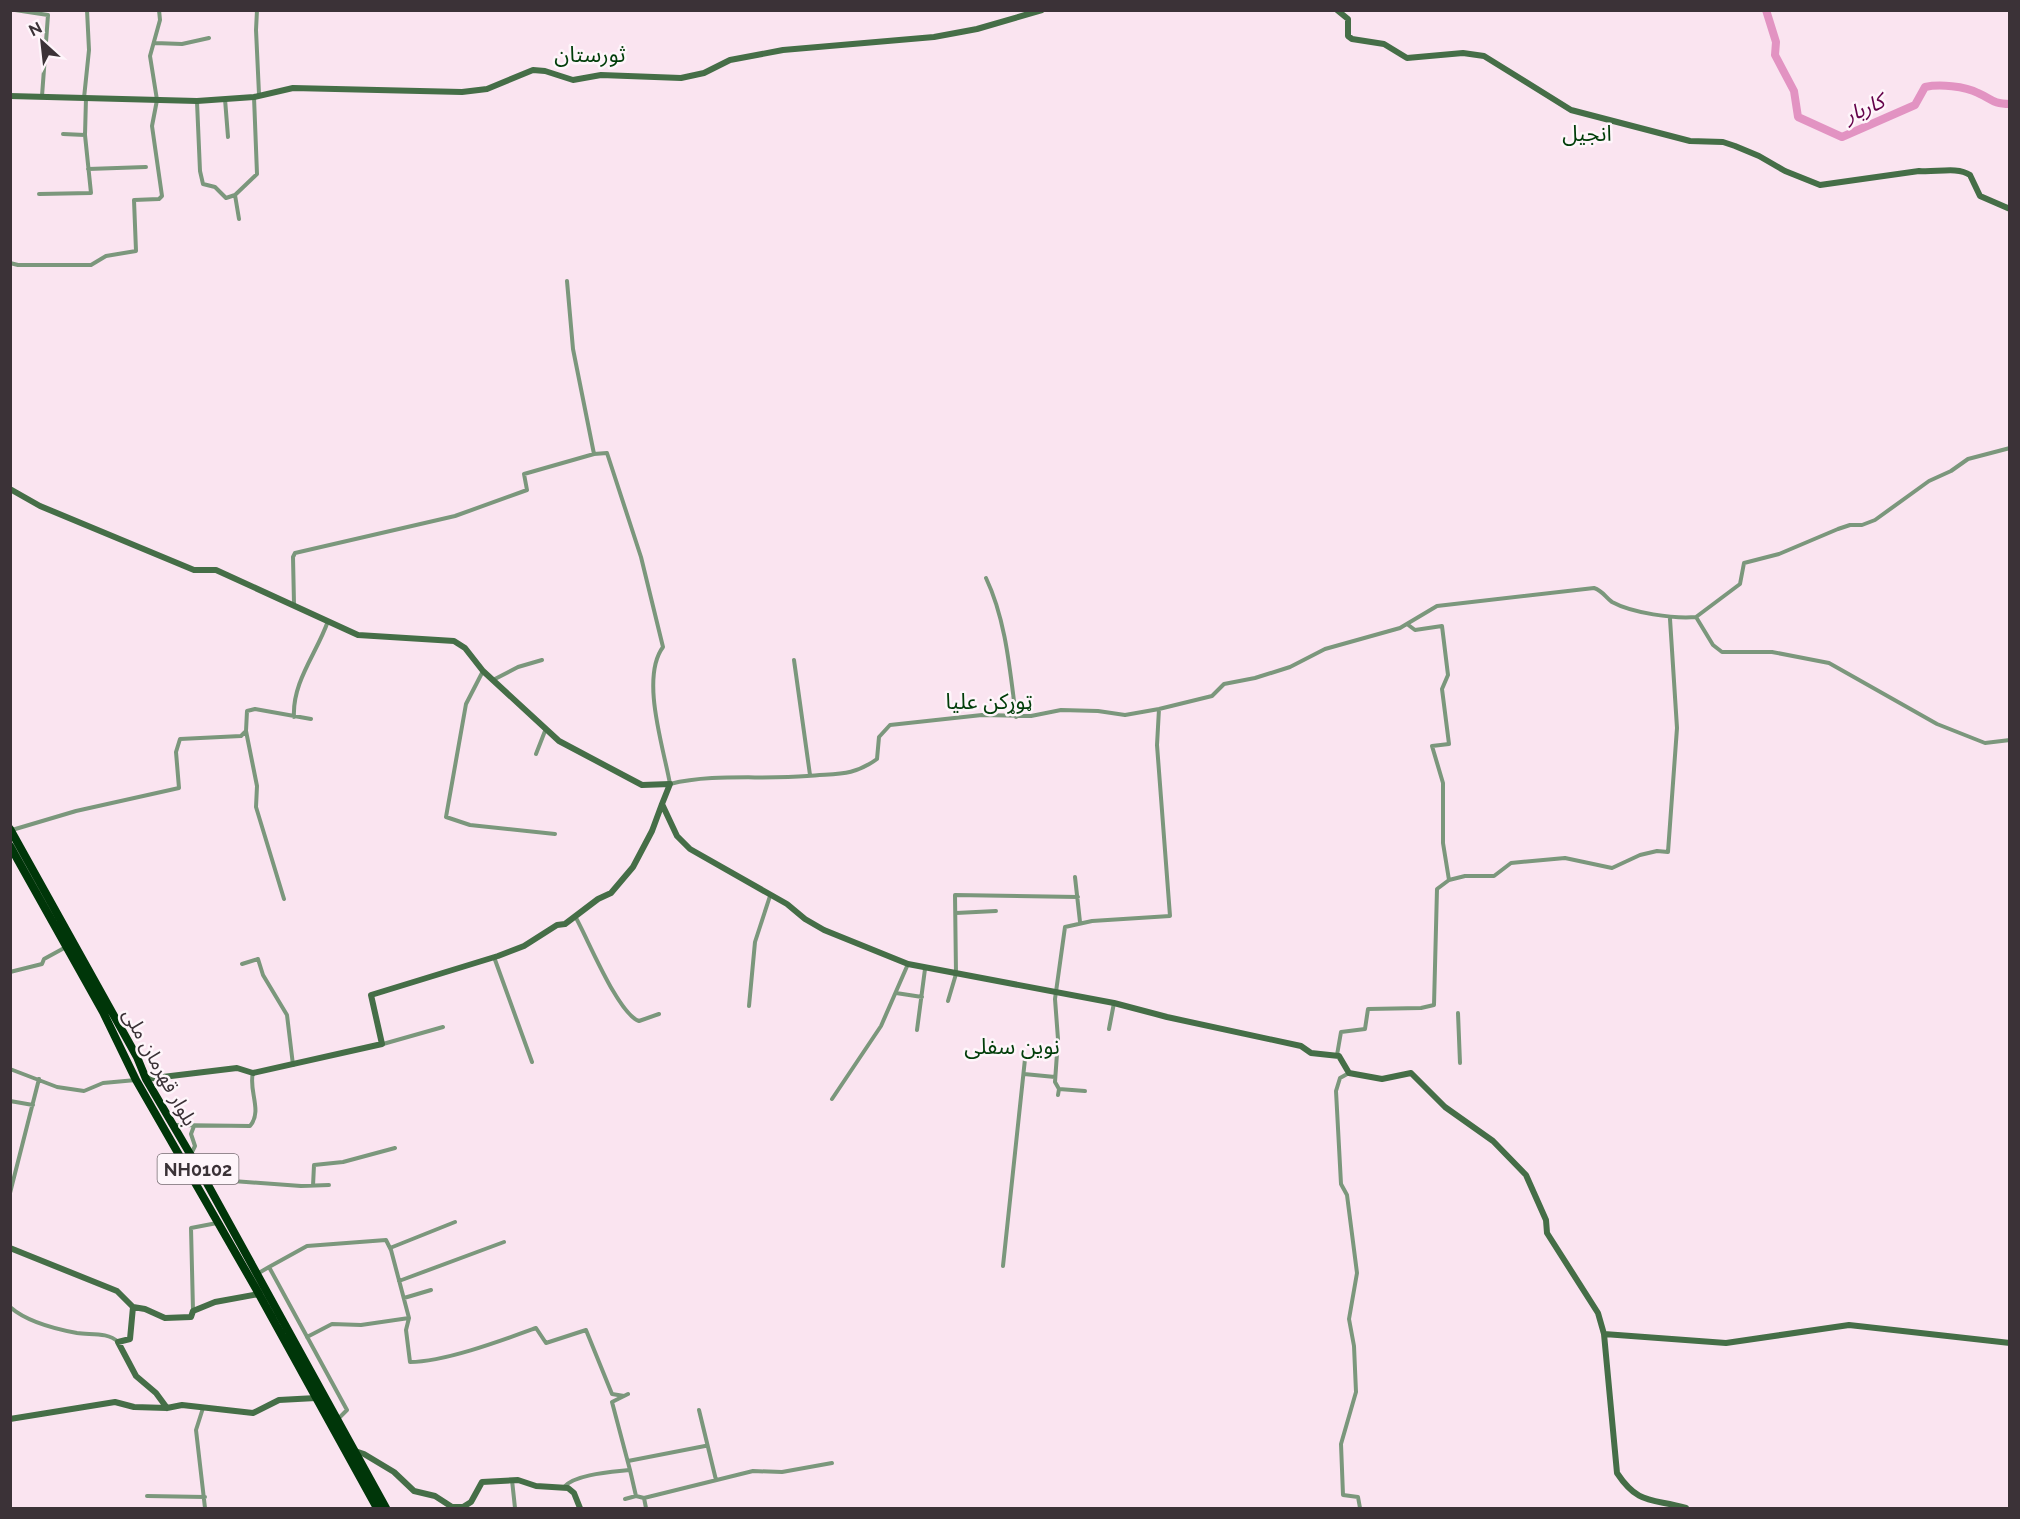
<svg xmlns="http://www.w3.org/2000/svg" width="2020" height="1519" font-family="Raleway,'Noto Sans Arabic',sans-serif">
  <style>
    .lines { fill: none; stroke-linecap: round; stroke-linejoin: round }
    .river { stroke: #e293c2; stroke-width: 8 }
    .street { stroke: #7b977c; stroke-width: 4 }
    .secondary { stroke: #456e47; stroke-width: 6 }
    .highway { stroke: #003609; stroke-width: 8 }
    .labels { text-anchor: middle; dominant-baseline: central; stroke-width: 5; stroke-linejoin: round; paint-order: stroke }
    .shield { fill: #fef5fa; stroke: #766c72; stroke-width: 1.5 }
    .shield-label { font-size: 18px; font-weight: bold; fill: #3b3237 }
    .street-label { font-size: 20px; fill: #3b3237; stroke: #fef5fa }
    .water-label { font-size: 21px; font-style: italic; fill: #630049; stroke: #fef5fa }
    .quarter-label { font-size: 22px; fill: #003d09; stroke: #fef5fa }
  </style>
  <rect width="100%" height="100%" fill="#fae4f0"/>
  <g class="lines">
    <path class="river" d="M1766,10L1776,42L1775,55L1794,91L1798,117L1842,137L1915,105L1925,87C1939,84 1965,86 1978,93C1992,99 1992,104 2010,104"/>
    <path class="street" d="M15,10L48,15L42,96
      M257,10L256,30L259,94
      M155,43L182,44L209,38
      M84,98L89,50L87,10
      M225,99L228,137
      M197,102L200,171L203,184L215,187L226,198L235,195
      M63,134L85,135
      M88,169L146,167
      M39,194L91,193L85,135L86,98
      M239,219L235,195L257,174L254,97
      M10,263L18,265H91L106,256L136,251L134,200L159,199L162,196L152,126L157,100L150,56L160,20L159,10
      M567,281L573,349L594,454L607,453L641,557L663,647C640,678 664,749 670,784C714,773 762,780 807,776C836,773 852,777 877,759L879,737L890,725L982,715L1031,716L1061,710L1098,711L1125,715L1159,709L1212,696L1224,684L1255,678L1290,667L1325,649L1400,628L1437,606L1594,588C1603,591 1605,597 1612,602C1632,613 1674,619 1696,617L1713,645L1722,652H1772L1829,663L1937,724L1985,743L2010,740
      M986,578C1006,620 1010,671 1016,717
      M294,604L293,557L295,553L455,516L527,490L524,474L594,454
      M1696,617L1740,584L1744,563L1779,554L1838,529L1850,525H1862L1875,520L1929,481L1951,471L1968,459L2010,448
      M1407,624L1415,630L1442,626L1448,675L1442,689L1449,744L1432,746L1443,783V843L1449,880
      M794,660L810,775
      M483,671L466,704L446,817L470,825L555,834
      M493,680L518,667L542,660
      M294,717C292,682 317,653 328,621
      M246,731L257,786L256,807L284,899
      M536,754L545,731
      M12,830L76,811L179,788L176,752L180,739L241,736L246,731L247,711L255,709L311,719
      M1075,877L1080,922
      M956,913L996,911
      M575,916C588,939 618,1014 639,1021L659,1014
      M494,957L532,1062
      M242,964L258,959L263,975L287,1015L293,1065
      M10,972L42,964L44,959L66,947
      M896,993L922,997
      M948,1001L956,974L955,895L1078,897
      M749,1006L755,942L770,896
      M1458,1013L1460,1063
      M1109,1029L1114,1003
      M917,1030L925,969
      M383,1044L443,1027
      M1337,1055L1341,1032L1365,1029L1368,1009L1421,1008L1434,1005L1437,889L1449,880L1465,876H1494L1511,863L1565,858L1612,868L1640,855L1657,851L1668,852L1677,728L1670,619
      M10,1069L57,1087L84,1091L103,1083L136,1080
      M1349,1073L1340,1078L1336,1091L1341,1184L1347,1195L1357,1273L1349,1319L1354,1346L1356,1392L1341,1444L1343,1495L1358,1497L1360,1508
      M1024,1074L1055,1077
      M1059,1089L1085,1091
      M1058,1095L1059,1089L1055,1082L1058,1039L1055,999L1065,927L1092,921L1170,916L1157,745L1159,709
      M832,1099L881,1026L908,964
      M10,1101L33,1105
      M174,1125L250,1126C263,1111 248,1090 253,1073
      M191,1154L195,1146L191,1134L194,1126
      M193,1178L301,1186L329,1185
      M313,1186L314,1165L343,1162L395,1148
      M10,1193L39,1079
      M390,1248L455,1222
      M1003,1266L1025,1059
      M269,1267L307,1246L386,1240L391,1250L409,1318L406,1330L410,1362C444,1362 503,1340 536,1328L546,1343L586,1330L612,1394L624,1396
      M257,1274L269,1267L347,1410L338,1419
      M399,1281L504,1242
      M404,1298L431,1290
      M10,1307C26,1321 55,1329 77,1333C91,1335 108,1332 118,1342
      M193,1310L191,1228L217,1223
      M307,1337L332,1324L361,1325L409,1318
      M203,1408L196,1430L205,1508
      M699,1410L716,1480
      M628,1461L705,1446
      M630,1470L636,1496L644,1498L646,1508
      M512,1480L515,1508
      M564,1487C575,1474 613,1472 630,1470L612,1402L628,1394
      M147,1496L205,1497
      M644,1498L753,1471L782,1472L832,1463
      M625,1499L636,1496"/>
    <path class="secondary" d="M1337,10L1348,19V36L1352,39L1384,44L1407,58L1463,53L1484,56L1571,110L1690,141L1723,142L1735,146L1759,156L1785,171L1820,185L1919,171C1934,173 1957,166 1970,175L1980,196L2010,209
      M10,96L197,101L254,97L293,88L462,92L487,89L533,70L545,71L573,80L601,75L681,78L704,73L730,60L783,50L934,37L977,29L1042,10
      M10,489L40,506L194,570H216L358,635L454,641L465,648L483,671L559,741L642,785L670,784L662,804L677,836L690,849L787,904L805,919L824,930L908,964L1114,1003L1167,1017L1301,1046L1311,1053L1339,1056L1349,1073L1382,1079L1411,1073L1445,1107L1493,1141L1526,1175L1546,1220L1547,1233L1598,1313L1604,1334L1617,1473C1639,1506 1652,1498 1686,1508
      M146,1079L237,1068L253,1073L382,1044L371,995L498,956L524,946L557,925L565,924L598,899L611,893L633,867L652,831L662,804
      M10,1248L117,1291L133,1307L145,1309L165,1318L191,1317L193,1311L215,1302L259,1294
      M133,1307L130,1339L118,1342L136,1376L156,1393L167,1408
      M1604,1334L1726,1343L1849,1325L2010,1343
      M10,1419L115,1402L134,1407L167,1408L182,1405L253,1413L279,1400L316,1398
      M343,1447L364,1454L394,1472L414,1491L435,1496L452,1507H463L471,1502L482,1482L518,1480L536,1486L568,1488L574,1493L580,1508"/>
    <path class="highway" d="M10,829L137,1057L146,1079L203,1176L386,1508
      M10,846L103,1012L136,1080L255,1287L377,1508"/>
  </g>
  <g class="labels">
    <rect class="shield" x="157.5" y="1154" width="81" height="30" rx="4.5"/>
    <g class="shield-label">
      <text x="198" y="1169">NH0102</text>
    </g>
    <g class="street-label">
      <text transform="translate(160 1067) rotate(61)">بلوار قهرمان ملی</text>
    </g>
    <g class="water-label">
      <text transform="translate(1864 108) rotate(-24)">کاربار</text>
    </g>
    <g class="quarter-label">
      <text x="590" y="54">ثورستان</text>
      <text x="1587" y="133">انجيل</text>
      <text x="989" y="701">ټوړکن علیا</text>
      <text x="1012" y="1046">نوین سفلى</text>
    </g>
  </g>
  <rect width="2020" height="1519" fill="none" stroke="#3b3237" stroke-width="24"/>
  <g transform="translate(42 42) rotate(333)" stroke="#fef5fa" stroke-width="4.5" paint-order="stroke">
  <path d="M0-4.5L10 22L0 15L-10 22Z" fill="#3b3237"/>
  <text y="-9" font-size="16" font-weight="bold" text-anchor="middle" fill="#3b3237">N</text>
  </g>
</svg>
